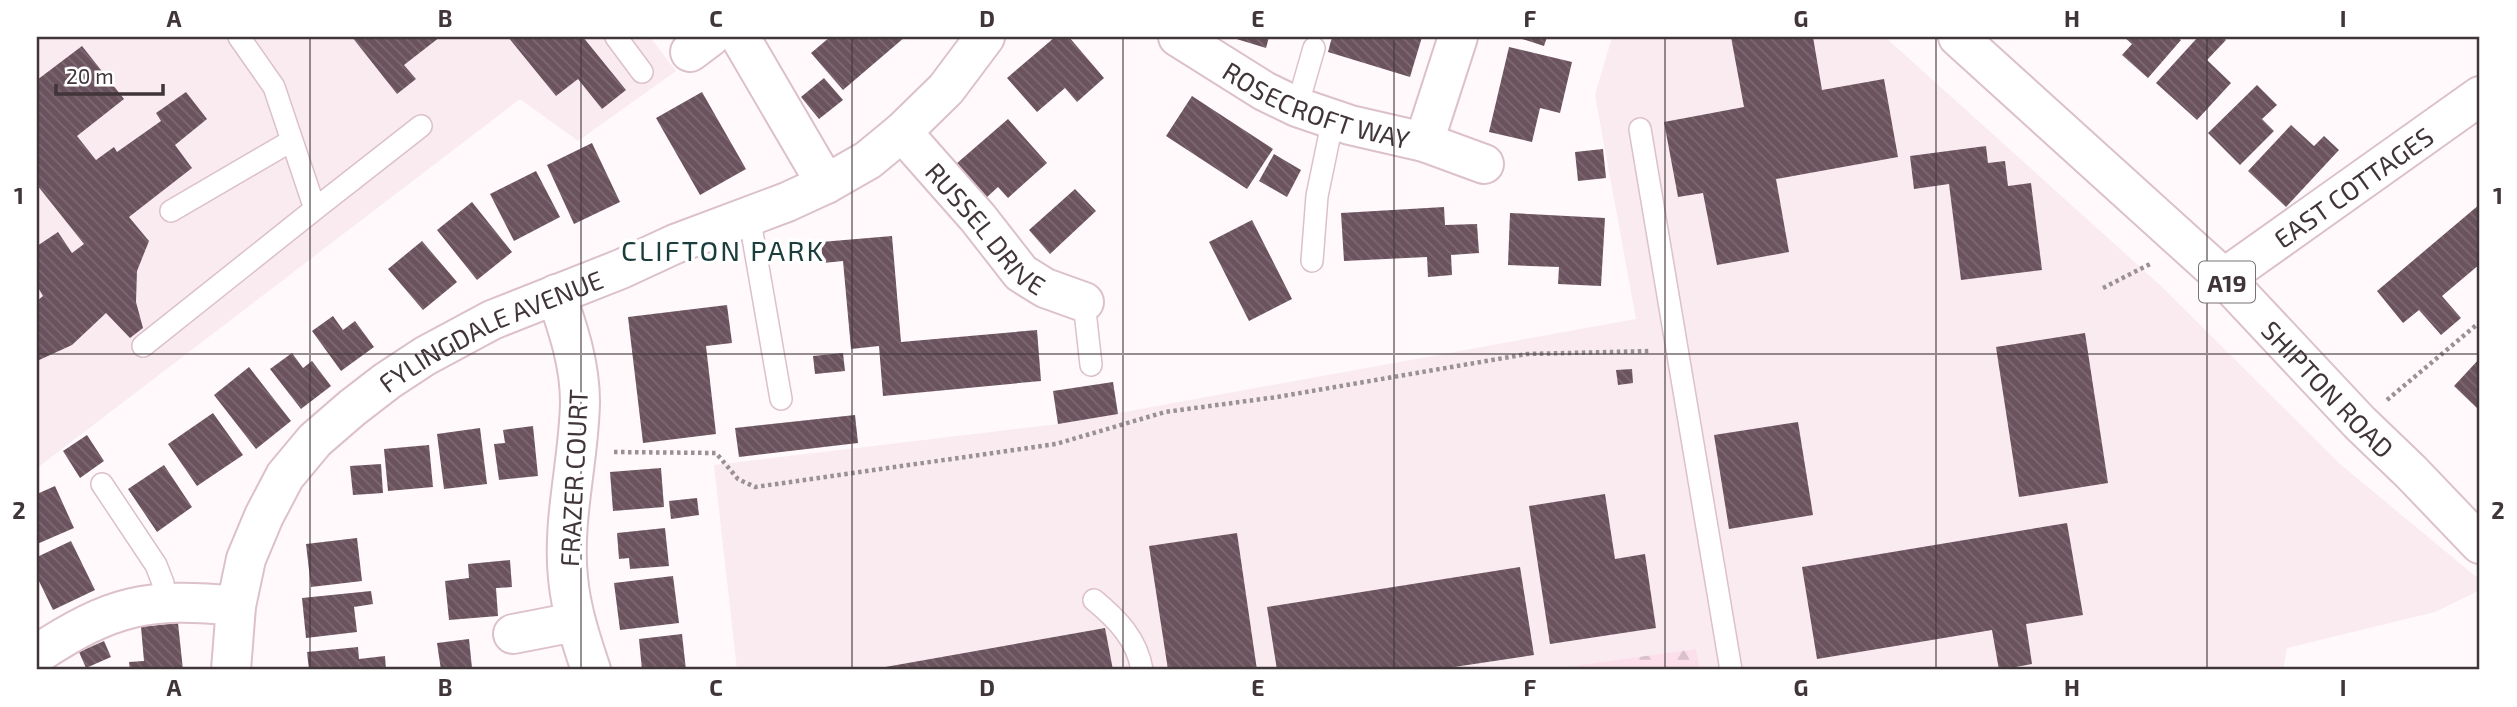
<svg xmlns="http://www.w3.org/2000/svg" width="2517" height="707" font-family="'Exo 2',sans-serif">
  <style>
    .built { fill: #faebf1 }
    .forest { fill: url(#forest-firs) }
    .building { fill: url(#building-back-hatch) }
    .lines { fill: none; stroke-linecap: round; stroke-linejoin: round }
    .lane-casing { stroke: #dcc0cb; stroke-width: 24 }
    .street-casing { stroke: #dcc0cb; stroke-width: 42 }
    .primary-casing { stroke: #dcc0cb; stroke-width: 42 }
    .path { stroke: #999194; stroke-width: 4.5; stroke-dasharray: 3.5 3.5; stroke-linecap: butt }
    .lane { stroke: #fff; stroke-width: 21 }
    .street { stroke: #fff; stroke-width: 38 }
    .primary { stroke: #fff; stroke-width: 38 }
    .grid { fill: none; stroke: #403539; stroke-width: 2; stroke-opacity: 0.55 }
    .labels { text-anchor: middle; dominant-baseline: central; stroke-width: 7; stroke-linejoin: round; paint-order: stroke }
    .shield { fill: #fff; stroke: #797274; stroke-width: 2 }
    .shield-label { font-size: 24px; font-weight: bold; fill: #403539 }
    .street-label { font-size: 26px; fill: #403539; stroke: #fff }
    .neighbourhood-label { font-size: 28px; letter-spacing: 2px; fill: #1b3d3b; stroke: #fff }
    .neatline { fill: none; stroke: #403539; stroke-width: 2.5 }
    .grid-label { font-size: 23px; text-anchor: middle; font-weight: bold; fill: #403539 }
  </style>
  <defs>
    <pattern id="forest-firs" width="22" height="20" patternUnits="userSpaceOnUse" patternTransform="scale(1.75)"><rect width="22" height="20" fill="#fcdfeb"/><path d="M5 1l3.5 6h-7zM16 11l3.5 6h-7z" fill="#d9c0ca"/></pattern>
    <pattern id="building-back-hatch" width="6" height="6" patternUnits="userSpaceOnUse" patternTransform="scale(1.75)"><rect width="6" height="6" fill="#6b535e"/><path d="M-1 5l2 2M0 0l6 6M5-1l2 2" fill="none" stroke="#7d6972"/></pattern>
  </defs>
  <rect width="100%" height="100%" fill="#fff9fb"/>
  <path class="built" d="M37,37H650L676,71L578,141L520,99L37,468Z
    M1612,37H1885L2160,285L2340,464L2480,580V590L2435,612L2287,648L2283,670H737L714,465L1058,424L1636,319L1595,95Z"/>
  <path class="forest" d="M1696,649L1700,670H1567V667Z"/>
  <path class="building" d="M352,37H440L404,65L416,79L397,94Z
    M508,37H583L626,90L602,109L578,79L556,96Z
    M830,37H905L843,90L811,53Z
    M1055,37H1069L1104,78L1077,102L1065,88L1037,112L1007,78Z
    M1230,37H1269L1266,48Z
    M1332,37H1422L1410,77L1328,52Z
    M1516,37H1547L1544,46Z
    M1731,37H1813L1822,90L1884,79L1898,157L1776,179L1789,252L1717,265L1703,193L1678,197L1664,122L1744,107Z
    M2124,37H2177L2181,40L2148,78L2122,55L2132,44Z
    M2198,37H2223L2226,40L2207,60L2231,83L2197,120L2156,83Z
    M82,46L124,99L77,136L96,160L114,147L117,152L161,121L156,113L186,92L207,119L175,145L192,168L129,217L149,241L137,271L136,302L143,328L130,338L106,313L72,345L37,361V301L43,296L37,286V246L58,232L72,253L84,244L37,185V80Z
    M1509,47L1572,62L1560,113L1540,108L1532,142L1489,132Z
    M824,78L843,100L819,119L801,97Z
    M2257,85L2277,105L2262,119L2274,131L2240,165L2208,133Z
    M702,92L746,169L700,195L656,118Z
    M1192,96L1273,149L1247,189L1166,136Z
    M1008,119L1047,163L1008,198L998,187L986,198L956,164Z
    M2291,125L2314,146L2324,136L2339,150L2286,207L2248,171Z
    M592,143L620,202L574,224L547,165Z
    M1986,146L1988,163L2005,161L2008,186L2031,183L2042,270L1961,280L1949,184L1914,189L1910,156Z
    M1603,149L1606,178L1578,181L1575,152Z
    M1274,154L1301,170L1287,197L1259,181Z
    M536,171L560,217L514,241L490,194Z
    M1075,189L1096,211L1050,254L1029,230Z
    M472,202L512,252L477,280L437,230Z
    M2480,204V264L2442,296L2461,318L2441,335L2419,310L2403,323L2377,291Z
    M1444,207L1445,225L1477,224L1479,253L1451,255L1452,275L1428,277L1427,257L1344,261L1341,213Z
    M1510,213L1605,218L1601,286L1558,284L1559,267L1508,265Z
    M1252,220L1292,299L1249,321L1209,242Z
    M892,236L901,342L1037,330L1041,381L883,396L879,346L851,349L843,261L823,263L821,242Z
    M422,241L457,282L423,310L388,269Z
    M727,305L732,343L706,346L716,434L643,443L628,317Z
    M333,316L343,330L355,321L374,347L341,371L312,331Z
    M2085,333L2108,483L2019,497L1996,347Z
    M292,353L303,368L312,361L331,386L301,409L270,369Z
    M843,353L845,371L815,374L813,356Z
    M2480,358V411L2454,386Z
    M249,367L291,421L256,449L214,395Z
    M1632,369L1633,383L1618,385L1616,370Z
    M1113,382L1118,414L1058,424L1053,391Z
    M213,413L243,455L197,486L168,444Z
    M855,415L858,443L739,457L735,428Z
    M1798,422L1813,515L1729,529L1714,435Z
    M533,426L538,476L499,480L494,444L505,443L503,430Z
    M480,428L487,484L444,489L437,434Z
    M87,435L104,461L80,478L63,451Z
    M429,445L433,487L388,491L384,449Z
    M381,464L383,493L353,495L350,466Z
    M164,465L192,507L157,532L128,489Z
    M661,468L664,507L613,511L610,472Z
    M55,486L74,528L37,544V494Z
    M1605,494L1615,559L1645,554L1656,628L1550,644L1529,506Z
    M697,498L699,515L671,519L669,501Z
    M2067,523L2083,615L2026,624L2032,664L1999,670L1992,630L1817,659L1802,567Z
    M665,528L669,566L630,569L629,558L619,559L617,533Z
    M1237,533L1257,670H1168L1149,546Z
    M357,538L362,581L311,587L306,544Z
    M71,541L95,590L53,610L37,577V557Z
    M510,560L512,587L496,588L498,616L449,620L445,581L469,578L468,564Z
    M1520,567L1534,655L1434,670H1277L1267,607Z
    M673,576L679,623L620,630L614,583Z
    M371,591L373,604L354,607L357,632L306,638L302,598Z
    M178,623L183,670H130L129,662L144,661L141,627Z
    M1105,628L1113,670H874V669Z
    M682,634L686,670H642L639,639Z
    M469,639L472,668L441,670L437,643Z
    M104,641L111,657L86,668L79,652Z
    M358,647L359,659L385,656L386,670H309L307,652Z"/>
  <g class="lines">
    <defs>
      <path id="lane" d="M616,37L642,72
        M1297,107L1314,48
        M1640,129L1731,670
        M315,209L421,126
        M171,211L291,141
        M749,215L781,399
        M1312,261L1317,196L1333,119
        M1084,302L1091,365
        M143,346L315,209L274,87L239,37
        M102,484L156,565L163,583L164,602
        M1094,600C1117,619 1137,639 1142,670"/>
      <g id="street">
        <path d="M740,37L826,184"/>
        <path id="s1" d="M1178,37L1264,91L1297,107L1350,125L1424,142L1484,164"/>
        <path d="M690,52L710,37"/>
        <path id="s2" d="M902,132L978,218L1021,273L1045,288L1084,302"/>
        <path d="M1424,142L1458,37"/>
        <path id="s3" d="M2224,278L2480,96"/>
        <path d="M556,294C568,329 580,364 580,402C579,461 562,519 568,578C571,610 581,640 591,670"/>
        <path d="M513,634L575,622"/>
        <path d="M37,654C112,605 147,597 236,606"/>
        <path id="s4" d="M231,670L236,606L246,559L264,516L285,476L315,440L352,408L387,381L425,356L492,320L621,269L675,244L787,202L826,184L868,160L902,132L946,89L985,37"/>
      </g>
      <g id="primary">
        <path id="s5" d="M1958,37L2224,278L2360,423L2411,472L2480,544"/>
      </g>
    </defs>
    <use href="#lane" class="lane-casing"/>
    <use href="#street" class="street-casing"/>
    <use href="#primary" class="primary-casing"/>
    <path class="path" d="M2103,288L2152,263
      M2387,400L2480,322
      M614,452L716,453L738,479L755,487L1056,444L1165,412L1277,397L1527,354L1650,351"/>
    <use href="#lane" class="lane"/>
    <use href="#street" class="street"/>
    <use href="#primary" class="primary"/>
  </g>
  <path class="grid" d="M310,37V670M581,37V670M852,37V670M1123,37V670M1394,37V670M1665,37V670M1936,37V670M2207,37V670M37,354H2480"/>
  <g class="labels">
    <rect class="shield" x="2199" y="261.5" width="56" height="41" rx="5"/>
    <g class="shield-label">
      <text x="2227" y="282">A19</text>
    </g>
    <g class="street-label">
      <text stroke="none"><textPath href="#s1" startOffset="156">ROSECROFT WAY</textPath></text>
      <text stroke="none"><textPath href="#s3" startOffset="158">EAST COTTAGES</textPath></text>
      <text stroke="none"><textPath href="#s2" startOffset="128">RUSSEL DRIVE</textPath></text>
      <text stroke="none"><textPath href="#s4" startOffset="460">FYLINGDALE AVENUE</textPath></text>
      <text stroke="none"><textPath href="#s5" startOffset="511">SHIPTON ROAD</textPath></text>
      <text transform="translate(573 478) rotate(-87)">FRAZER COURT</text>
    </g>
    <g class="neighbourhood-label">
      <text x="723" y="250">CLIFTON PARK</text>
    </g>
  </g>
  <rect width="2517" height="707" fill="none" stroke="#ffffff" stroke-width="77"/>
  <path d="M56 84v10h107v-10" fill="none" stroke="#403539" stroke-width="3.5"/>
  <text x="66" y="84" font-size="21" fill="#403539" stroke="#ffffff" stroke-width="5" paint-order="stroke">20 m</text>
  <rect x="38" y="38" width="2440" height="630" class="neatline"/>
  <g class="grid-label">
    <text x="174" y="27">A</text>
    <text x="445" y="27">B</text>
    <text x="716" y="27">C</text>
    <text x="987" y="27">D</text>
    <text x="1258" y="27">E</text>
    <text x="1530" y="27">F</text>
    <text x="1801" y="27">G</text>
    <text x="2072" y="27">H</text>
    <text x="2343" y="27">I</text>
    <text x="19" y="204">1</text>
    <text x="2498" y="204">1</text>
    <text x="19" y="519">2</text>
    <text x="2498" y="519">2</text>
    <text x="174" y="696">A</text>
    <text x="445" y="696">B</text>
    <text x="716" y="696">C</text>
    <text x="987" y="696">D</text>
    <text x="1258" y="696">E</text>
    <text x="1530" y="696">F</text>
    <text x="1801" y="696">G</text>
    <text x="2072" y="696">H</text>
    <text x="2343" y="696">I</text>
  </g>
</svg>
